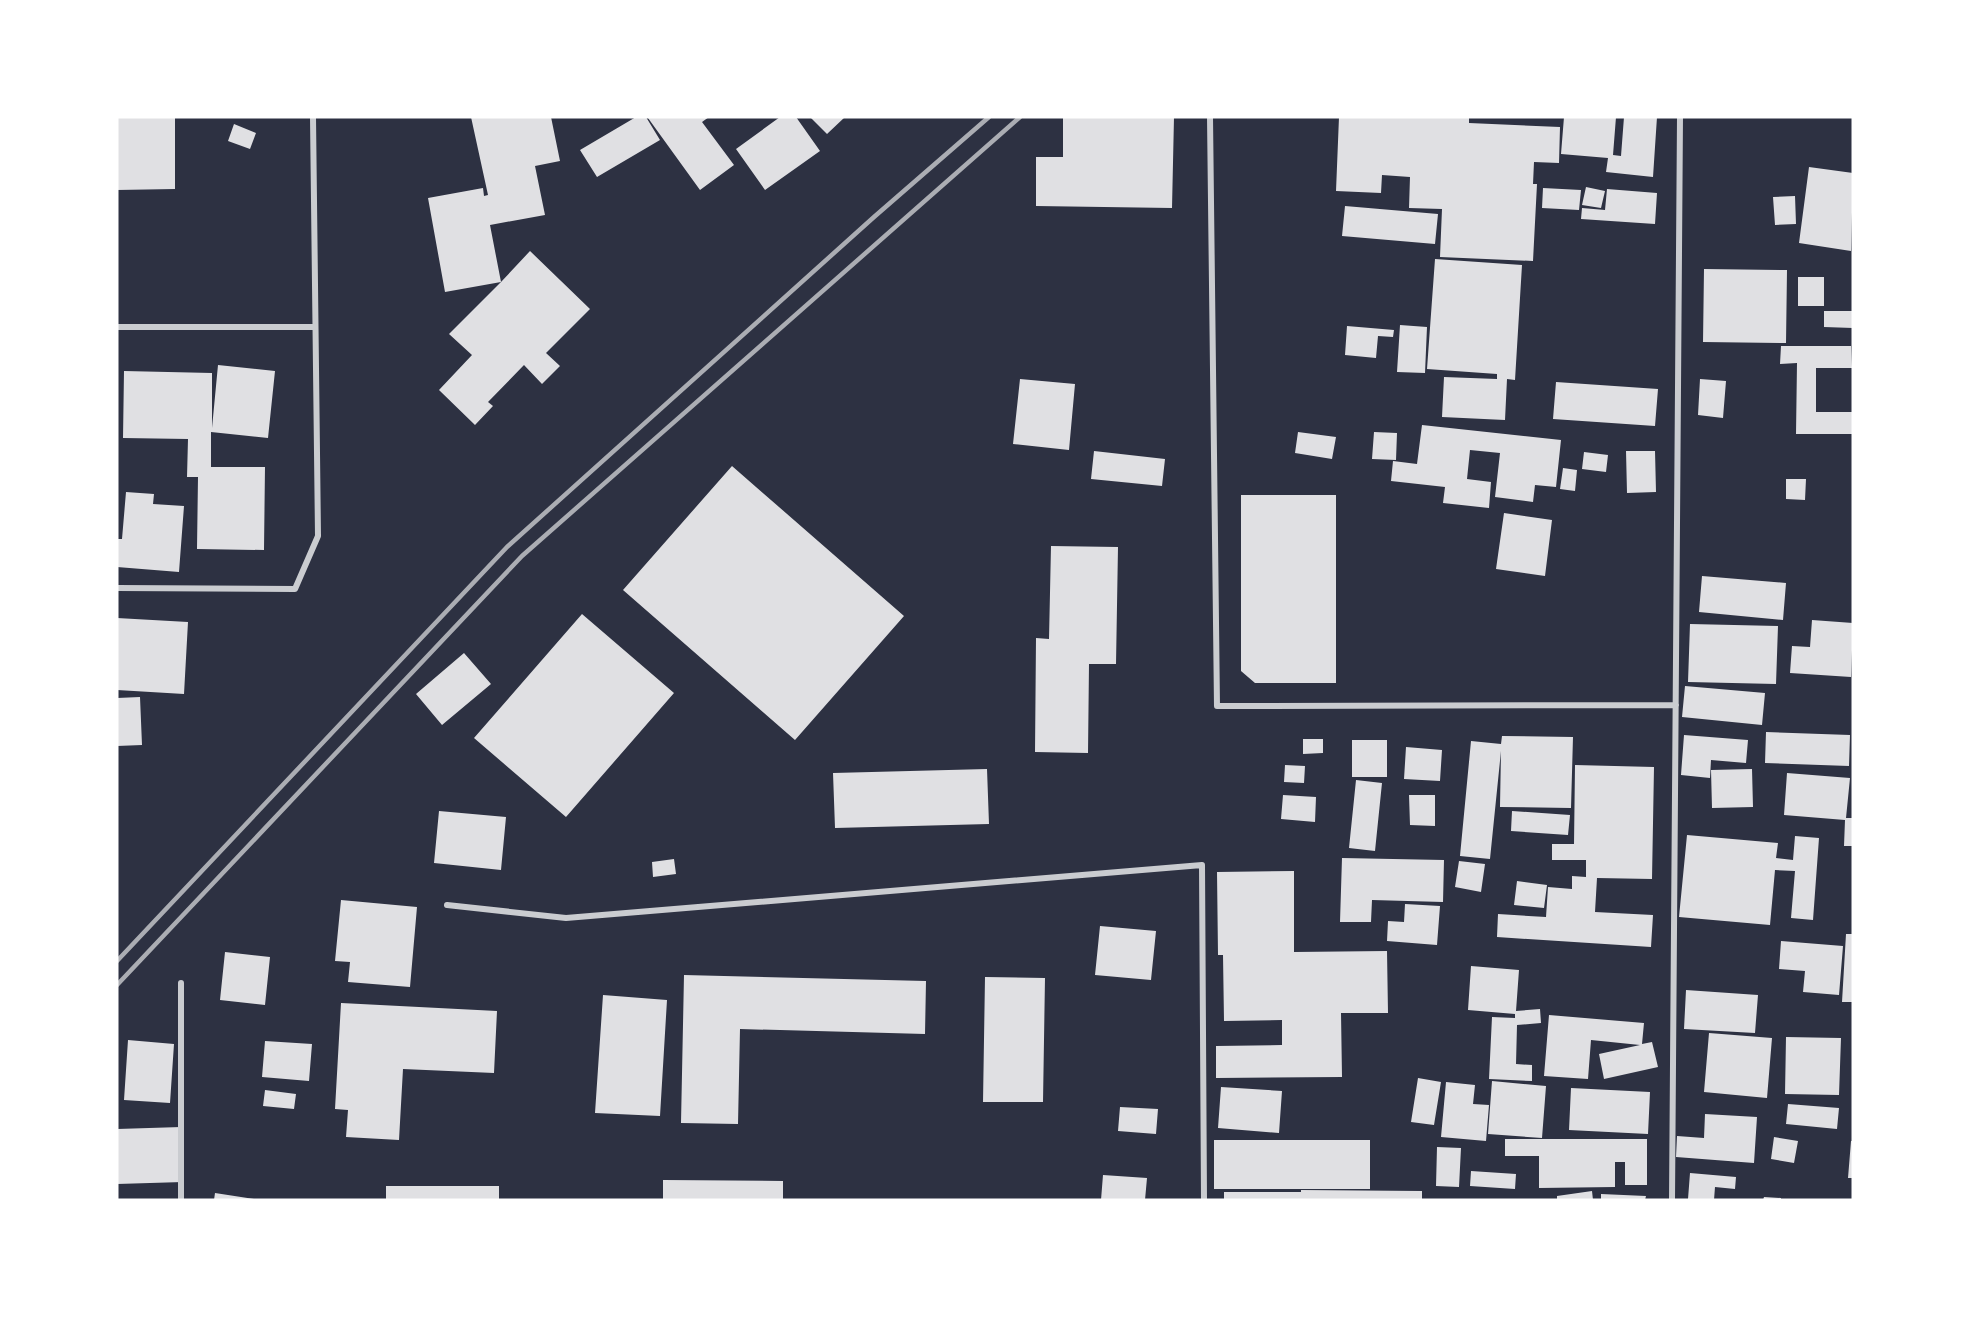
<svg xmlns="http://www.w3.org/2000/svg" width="1970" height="1317" font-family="Poppins,sans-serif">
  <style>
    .building { fill: #e0e0e3 }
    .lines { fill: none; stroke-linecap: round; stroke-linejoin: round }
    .minor { stroke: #caccd0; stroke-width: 6 }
    .rail { stroke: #abadb3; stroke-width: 4.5 }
  </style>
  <rect width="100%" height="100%" fill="#2d3142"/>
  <path class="building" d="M117,117H175V189L117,190Z
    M471,117H551L560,161L535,166L545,215L490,225L501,282L530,251L590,309L546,353L560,366L542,384L524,365L488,402L493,406L475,425L439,390L472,355L449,334L501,282L445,292L428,198L483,188L484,196L488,195Z
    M636,117H646L660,140L597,177L580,150Z
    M650,117H709L702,122L734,165L700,190L648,118Z
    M780,117H796L820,151L765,190L736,149Z
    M810,117H845L827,134Z
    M1063,117H1174L1172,208L1036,206V157H1063Z
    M1339,117H1469V123L1560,127L1559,163L1534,162L1533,184H1537L1533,261L1440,257L1442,209L1409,208L1410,177L1382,175L1381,193L1336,191Z
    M1564,117H1616L1613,155L1621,156L1624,117H1657L1653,177L1606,172L1608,158L1561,154Z
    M234,124L256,133L250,149L228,141Z
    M1809,167L1853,173L1851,251L1799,243Z
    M1586,187L1605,191L1601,208L1582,205Z
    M1543,188L1581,190L1579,210L1542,208Z
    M1607,189L1657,193L1655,224L1581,219L1582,208L1605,210Z
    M1795,196L1796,224L1775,225L1773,197Z
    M1345,206L1438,214L1435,244L1342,236Z
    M1435,259L1522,265L1515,380L1507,379L1505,420L1442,417L1444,377L1497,379V374L1427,369Z
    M1704,269L1787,270L1786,343L1703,342Z
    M1798,277H1824V306H1798Z
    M1824,311H1853V328L1824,327Z
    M1400,325L1427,327L1425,373L1397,372Z
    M1347,326L1394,330L1393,337L1378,336L1376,358L1345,355Z
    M1781,346H1851L1852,368H1816V412H1853V434H1796L1797,363L1780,364Z
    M218,365L275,371L268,438L211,432V467H265L264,550L197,549L198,477H187L188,439L123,438L124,371L212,373V428Z
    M1020,379L1075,384L1069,450L1013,444Z
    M1700,379L1726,381L1723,418L1698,415Z
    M1556,382L1658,389L1655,426L1553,419Z
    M1422,425L1561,440L1556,487L1535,485L1533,502L1495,497L1500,453L1470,450L1467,479L1491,482L1489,508L1443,503L1445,487L1391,481L1393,461L1417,464Z
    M1298,432L1336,437L1332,459L1295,453Z
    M1374,432L1397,433L1396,460L1372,459Z
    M1094,451L1165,459L1162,486L1091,479Z
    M1626,451H1655L1656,492L1627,493Z
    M1584,452L1608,455L1606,472L1582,469Z
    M732,466L904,616L795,740L623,590Z
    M1563,468L1577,470L1575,491L1560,489Z
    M1786,479H1806L1805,500L1786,499Z
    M126,492L154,494L153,504L184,506L179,572L117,567V539H122Z
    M1241,495H1336V683H1255L1241,671Z
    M1504,513L1552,520L1545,576L1496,569Z
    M1051,546L1118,547L1116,664H1089L1088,753L1035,752L1036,638L1049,639Z
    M1702,576L1786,583L1783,620L1699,612Z
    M582,614L674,693L566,817L474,738Z
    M117,618L188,622L184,694L117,690Z
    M1812,620L1853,623L1851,677L1790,673L1792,646L1810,647Z
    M1690,624L1778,626L1776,684L1688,682Z
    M464,653L491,684L442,725L416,694Z
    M1685,686L1765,693L1762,725L1682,717Z
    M140,697L142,745L117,746V698Z
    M1766,732L1850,735L1849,766L1765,763Z
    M1684,735L1748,740L1746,763L1711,760L1710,778L1681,775Z
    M1502,736L1573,737L1571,808L1500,807L1501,751L1490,859L1460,856L1471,741L1501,744Z
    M1303,739H1323V753L1303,754Z
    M1352,740H1387V777H1352Z
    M1406,747L1442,750L1440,781L1404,779Z
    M1285,765L1305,766L1304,783L1284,782Z
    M1575,765L1654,767L1652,879L1597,878L1595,912L1653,915L1651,947L1497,937L1498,914L1546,917L1548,887L1572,889V876L1586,877V860H1552V844H1574Z
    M987,769L989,824L835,828L833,773Z
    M1752,769L1753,807L1712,808L1711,770Z
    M1787,773L1850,778L1846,818H1853V846H1844L1845,820L1784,815Z
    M1356,780L1382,783L1375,851L1349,848Z
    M1283,795L1316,797L1315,822L1281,819Z
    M1409,795H1435V826L1410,825Z
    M439,811L506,817L501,870L434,863Z
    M1512,811L1570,815L1568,835L1511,831Z
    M1687,835L1778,843L1776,858L1793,860L1795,836L1819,838L1813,920L1791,918L1795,871L1775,870L1770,925L1679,917Z
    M1342,858L1444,860L1443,902L1372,900L1371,922H1340Z
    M674,859L676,874L653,877L652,862Z
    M1459,861L1485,864L1481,892L1455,887Z
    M1294,871V952L1387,951L1388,1013H1341L1342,1077L1216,1078V1046L1282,1045V1020L1224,1021L1223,955H1218L1217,872Z
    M1517,881L1547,885L1544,908L1514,905Z
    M341,900L417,907L410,987L348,982L350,962L335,961Z
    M1405,904L1440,906L1437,945L1387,941L1388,921L1404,922Z
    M1100,926L1156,931L1151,980L1095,975Z
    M1846,934H1853V1002H1842Z
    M1781,941L1843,946L1839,995L1803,992L1805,971L1779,969Z
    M225,952L270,957L265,1005L220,1000Z
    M1471,966L1519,970L1516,1011L1540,1009L1541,1023L1517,1025L1516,1064L1532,1065V1081L1489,1079L1492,1017L1515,1018V1014L1468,1010Z
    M684,975L926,981L925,1034L740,1029L738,1124L681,1123Z
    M985,977L1045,978L1043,1102H983Z
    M1686,990L1758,995L1755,1033L1684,1029Z
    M603,995L667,1000L660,1116L595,1113Z
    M341,1003L497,1011L494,1073L403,1069L399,1140L346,1137L348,1110L335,1109Z
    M1549,1015L1644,1023L1642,1044L1652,1042L1658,1067L1604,1079L1599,1054L1640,1045L1591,1040L1588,1079L1544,1076Z
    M1709,1033L1772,1038L1767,1098L1704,1092Z
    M1786,1037L1841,1038L1839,1095L1785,1094Z
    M128,1040L174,1044L170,1103L124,1100Z
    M265,1041L312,1044L309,1081L262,1077Z
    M1418,1078L1441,1082L1434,1125L1411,1122Z
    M1492,1081L1546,1086L1542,1138L1488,1134Z
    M1446,1082L1475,1085L1473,1104L1489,1105L1486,1141L1441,1137Z
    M1221,1087L1282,1091L1279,1133L1218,1128Z
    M1571,1088L1650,1092L1648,1134L1569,1130Z
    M265,1090L296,1094L294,1109L263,1106Z
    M1788,1104L1839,1108L1837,1129L1786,1124Z
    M1120,1107L1158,1109L1156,1134L1118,1131Z
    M1705,1114L1757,1117L1754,1163L1676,1157L1677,1136L1704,1138Z
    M181,1127L183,1182L117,1184V1129Z
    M1774,1137L1798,1141L1794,1163L1771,1159Z
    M1505,1139H1647V1185H1625V1162H1615V1187L1539,1188V1156H1505Z
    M1214,1140H1370V1189H1214Z
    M1851,1141H1853V1178H1848Z
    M1437,1147L1461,1148L1459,1187L1436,1186Z
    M1471,1171L1516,1174L1515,1189L1470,1186Z
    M1690,1173L1736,1177L1735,1189L1715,1187L1714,1200L1688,1199Z
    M1103,1175L1147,1178L1145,1200H1101Z
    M663,1180L783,1181V1200H663Z
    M386,1186H499V1200H386Z
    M1301,1190L1422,1191V1200H1224V1192H1301Z
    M1592,1191L1593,1200H1557V1196Z
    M215,1193L254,1199V1200H214Z
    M1601,1194L1646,1196L1645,1200H1601Z
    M1764,1197L1781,1198V1200H1763Z"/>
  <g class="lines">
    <path class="minor" d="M1210,117L1217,706L1676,705
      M117,327H315
      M117,588L295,589L318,536L313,117
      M447,905L566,918L1202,865L1204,1200
      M181,1200V983
      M1672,1200L1680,117"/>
    <path class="rail" d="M117,961L507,547L874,217L989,117
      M117,985L522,556L1020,117"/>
  </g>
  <rect width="1970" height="1317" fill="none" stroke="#ffffff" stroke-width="237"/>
</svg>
